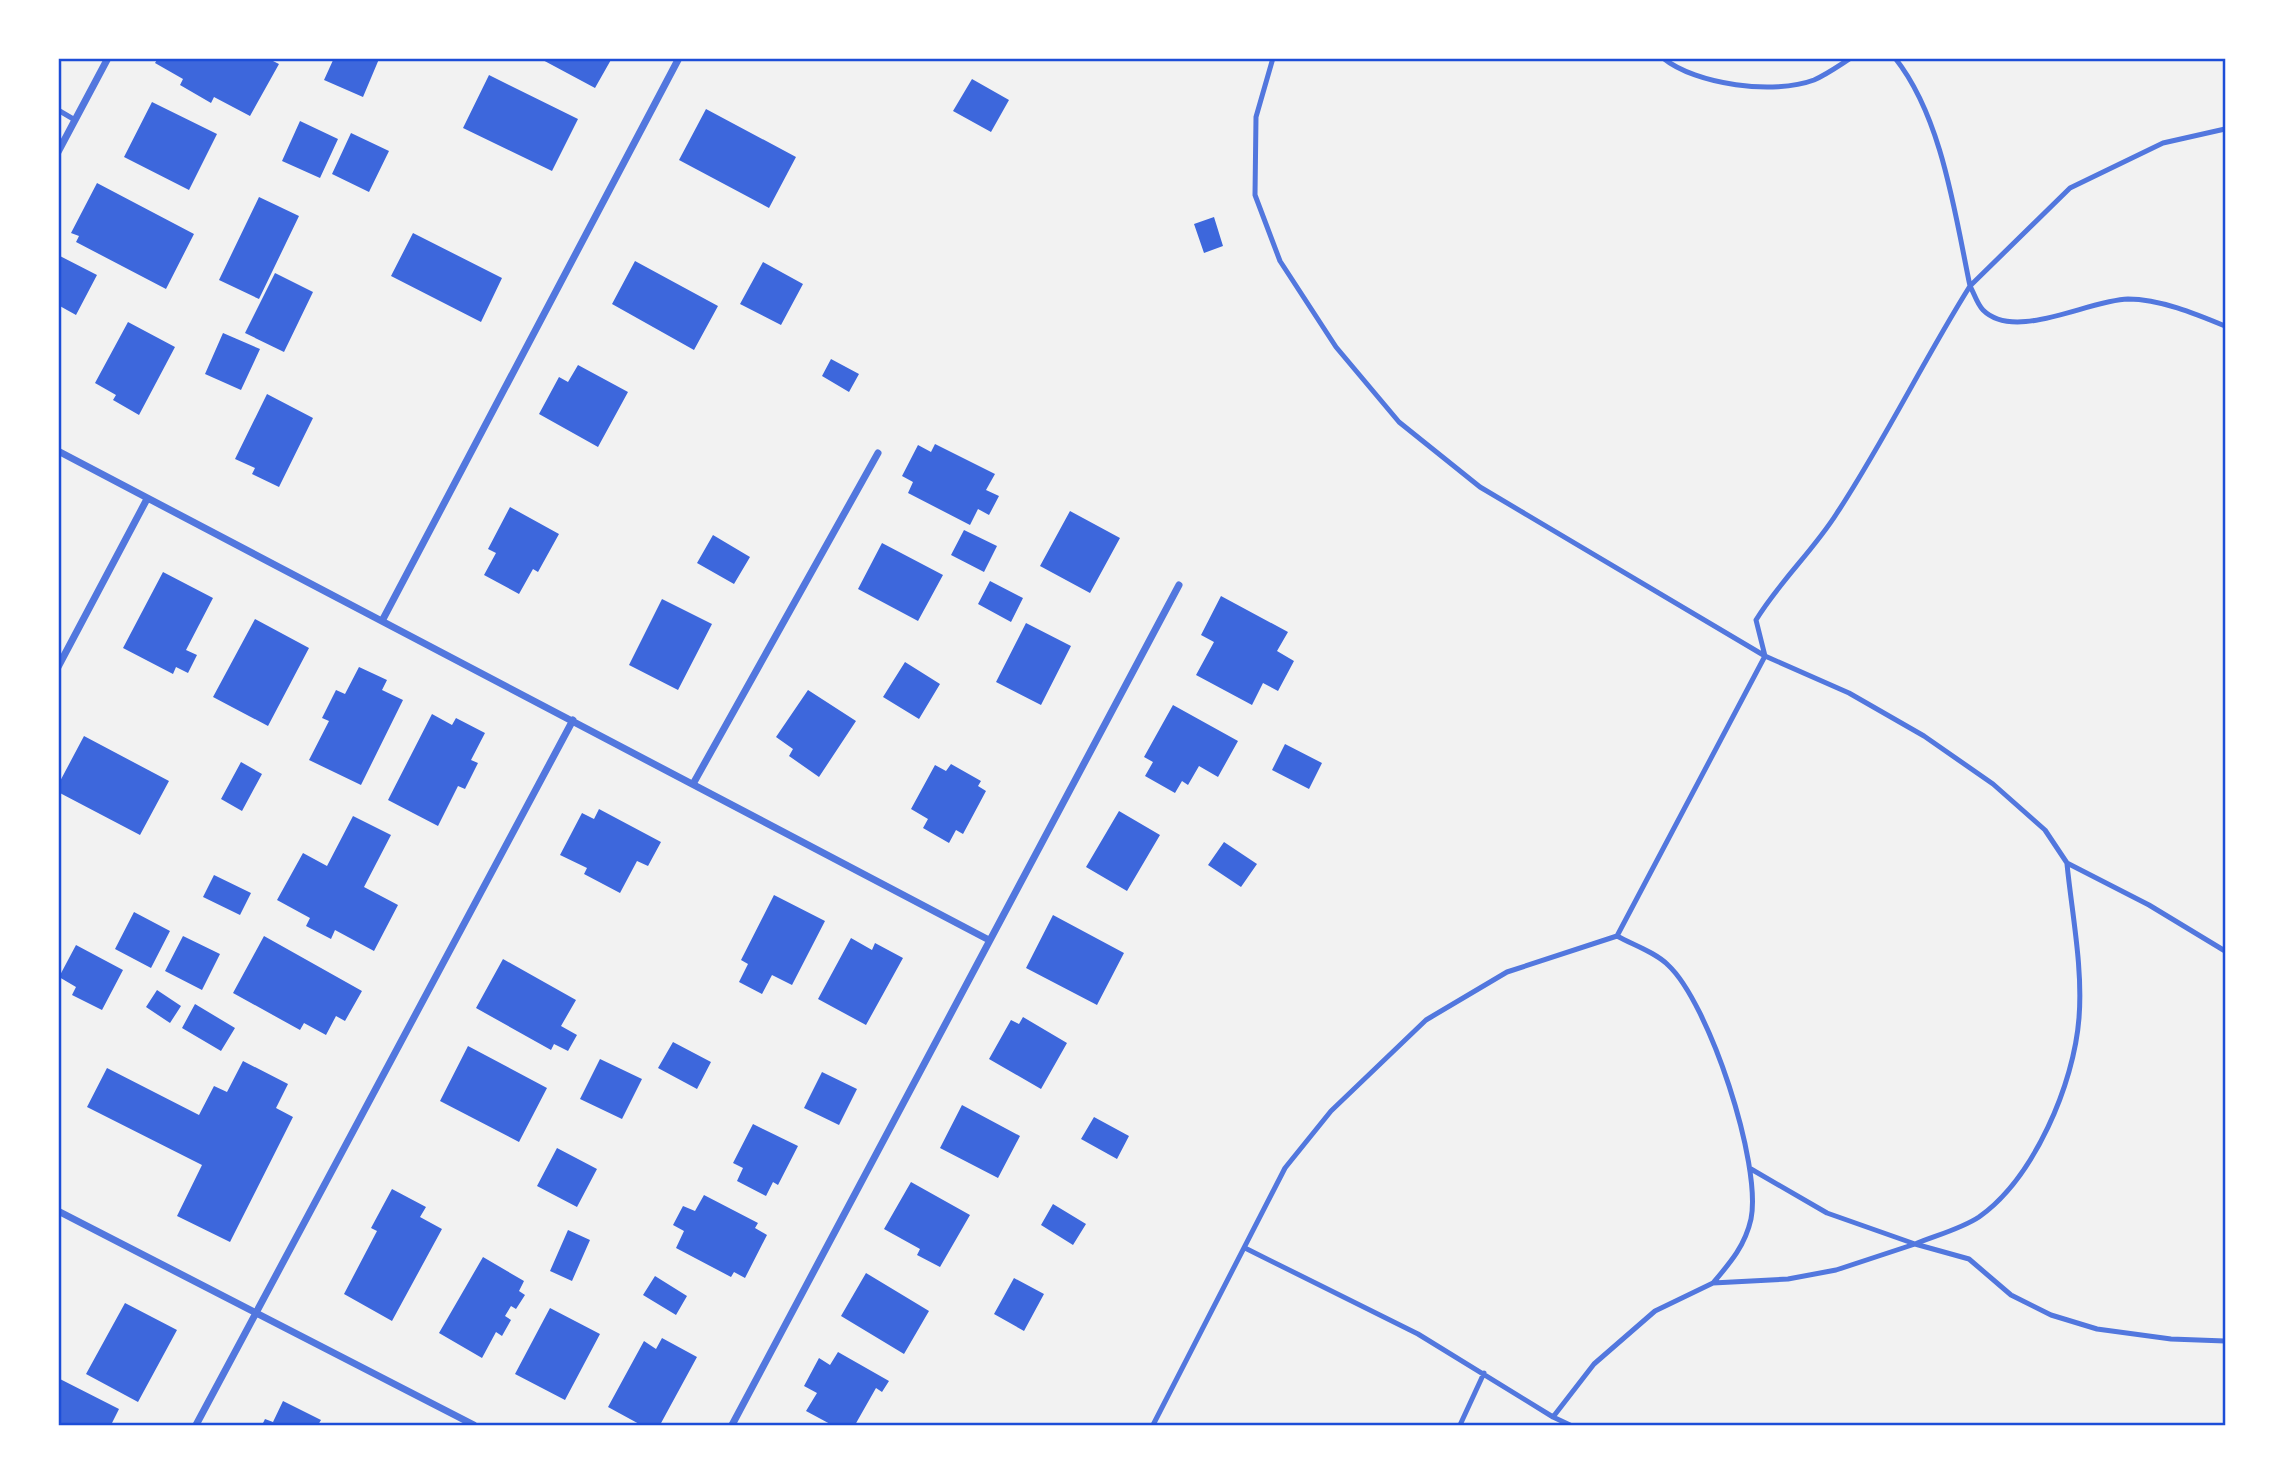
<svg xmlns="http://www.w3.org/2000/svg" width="2283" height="1483" font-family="'Golos Text',sans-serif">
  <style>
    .building { fill: #3d67dc }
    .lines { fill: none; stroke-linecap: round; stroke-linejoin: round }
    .service { stroke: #5277de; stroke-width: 5 }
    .minor { stroke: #5277de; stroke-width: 7 }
    .neatline { fill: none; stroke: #1d4ed8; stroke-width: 2.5 }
  </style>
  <rect width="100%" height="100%" fill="#f2f2f2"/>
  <path class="building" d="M158,58H267L279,64L250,116L214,97L211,103L180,85L183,79L155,63Z
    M334,58L379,59L363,97L324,80Z
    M539,58H612L595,88Z
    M489,75L578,119L552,171L463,128Z
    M972,79L1009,100L991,132L953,111Z
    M152,102L217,134L189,190L124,157Z
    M706,109L796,157L769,208L679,160Z
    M300,121L338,139L320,178L282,161Z
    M351,133L389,151L369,192L332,174Z
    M97,183L194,234L166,289L76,242L79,236L71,233Z
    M259,197L299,216L259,299L219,280Z
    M1214,217L1223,246L1204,253L1194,224Z
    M413,233L502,278L481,322L391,276Z
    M58,255L97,275L76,315L58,305Z
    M635,261L718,306L694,350L612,304Z
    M763,262L803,284L781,325L740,304Z
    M275,273L313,292L284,352L245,333Z
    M128,322L175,347L139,415L113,400L116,395L95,383Z
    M223,333L260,349L241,390L205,374Z
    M831,359L859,374L849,392L822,376Z
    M578,365L628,392L598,447L539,414L559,377L568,382Z
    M267,394L313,418L279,487L252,474L255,468L235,459Z
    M935,444L995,474L986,490L999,496L989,515L978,509L970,525L908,493L913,482L902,476L918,445L931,452Z
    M510,507L559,534L538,572L533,569L519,594L484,575L496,553L488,549Z
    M1070,511L1120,538L1090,593L1040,566Z
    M964,530L997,546L984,572L951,555Z
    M713,535L750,557L734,584L697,563Z
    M882,543L943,575L918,621L858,589Z
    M163,572L213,598L186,650L197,655L188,673L176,667L173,674L123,648Z
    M990,581L1023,598L1011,622L978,604Z
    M1221,596L1288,632L1277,651L1294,661L1278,691L1263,683L1252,705L1196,675L1214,642L1201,635Z
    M662,599L712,624L678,690L629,665Z
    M255,619L309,648L268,726L213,697Z
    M1026,623L1071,646L1041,705L996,682Z
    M905,662L940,684L919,719L883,697Z
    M359,667L387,680L382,690L403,700L361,785L309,760L329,721L322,718L336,690L345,694Z
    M808,690L856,721L819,777L789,756L793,749L776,737Z
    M1173,705L1238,741L1218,777L1199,766L1188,785L1182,781L1175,793L1145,776L1153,762L1144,757Z
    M432,714L452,725L456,718L485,733L471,760L478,763L465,789L458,786L438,826L388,800Z
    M84,736L169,781L140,835L58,792V785Z
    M1285,744L1322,763L1309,789L1272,770Z
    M241,762L262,774L242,811L221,799Z
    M951,764L981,781L978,786L986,791L963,834L956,830L949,843L923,828L928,819L911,809L935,765L946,771Z
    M599,809L661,842L648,866L637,861L620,893L584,874L587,868L560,855L582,813L594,819Z
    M1119,811L1160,835L1127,891L1086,867Z
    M353,816L391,835L364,887L398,905L374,951L335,930L331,939L306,926L310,918L277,900L303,853L327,866Z
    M1224,842L1257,864L1241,887L1208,865Z
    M214,875L251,893L240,915L203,897Z
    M774,895L825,921L792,985L772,975L762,994L739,982L748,964L741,960Z
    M134,912L170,931L151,968L115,949Z
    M1053,915L1124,953L1097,1005L1026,968Z
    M183,936L220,954L202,990L165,971Z
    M264,936L362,991L345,1021L336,1016L326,1035L304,1023L300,1030L233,993Z
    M851,938L872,950L875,943L903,958L866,1025L818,999Z
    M76,945L123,970L102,1010L72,995L76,987L59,977Z
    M503,959L576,1000L561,1026L577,1035L568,1051L554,1044L551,1050L476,1008Z
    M157,990L181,1006L170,1023L146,1007Z
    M195,1004L235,1028L221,1051L182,1028Z
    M1023,1017L1067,1043L1041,1089L989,1059L1011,1020L1019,1024Z
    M673,1042L711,1062L697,1089L658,1068Z
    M468,1046L547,1088L519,1142L440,1101Z
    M600,1059L642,1079L622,1119L580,1099Z
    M243,1061L288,1084L276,1108L293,1117L230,1242L177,1216L202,1165L87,1107L107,1068L199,1115L214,1086L227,1092Z
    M822,1072L857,1089L839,1125L804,1108Z
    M962,1105L1020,1136L998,1178L940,1148Z
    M1094,1117L1129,1136L1117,1159L1081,1139Z
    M753,1124L798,1146L778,1185L773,1182L766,1196L737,1181L743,1168L733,1163Z
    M557,1148L597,1169L577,1207L537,1186Z
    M911,1182L970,1215L940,1267L917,1255L920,1249L884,1229Z
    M392,1189L426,1207L420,1217L442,1229L392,1321L344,1294L377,1231L371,1228Z
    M704,1195L758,1223L755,1228L767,1235L745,1278L734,1272L731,1277L676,1248L684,1231L673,1225L683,1206L695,1211Z
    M1053,1204L1086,1224L1073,1245L1041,1225Z
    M568,1230L590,1240L572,1281L550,1271Z
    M483,1257L524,1281L519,1291L525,1295L516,1309L511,1306L505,1316L511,1320L502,1336L496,1332L482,1358L439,1333Z
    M866,1273L929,1311L904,1354L841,1316Z
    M655,1276L687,1296L676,1315L643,1295Z
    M1014,1278L1044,1294L1024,1331L994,1314Z
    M125,1303L177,1330L138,1402L86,1374Z
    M550,1308L600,1334L565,1400L515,1374Z
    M662,1338L697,1357L660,1425H641L608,1407L644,1341L656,1349Z
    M838,1352L889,1381L882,1392L876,1388L855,1425H832L806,1411L817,1393L804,1386L819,1358L830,1365Z
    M58,1378L119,1409L111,1425H58Z
    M283,1401L321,1420L318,1425H262L265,1419L273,1422Z"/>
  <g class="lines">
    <path class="service" d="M1273,58L1256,117L1255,195L1280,261L1336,347L1399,422L1480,487L1765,656L1756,620C1779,582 1813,551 1837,513C1885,440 1923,361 1970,286C1974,293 1977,304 1983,310C2015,342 2088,300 2128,299C2160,299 2196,314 2225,326
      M1663,58C1696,85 1774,95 1814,80C1826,75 1840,65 1851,58
      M1895,58C1942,117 1955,214 1970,286L2070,188L2163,143L2225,129
      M58,110L75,120
      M1617,936L1765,656L1849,693L1924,736L1993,784L2045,830L2067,863L2149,905L2225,951
      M1751,1169L1827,1213L1915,1244C1934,1236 1961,1229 1979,1217C2034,1178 2074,1084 2079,1018C2083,968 2072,914 2067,864
      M1245,1248L1418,1334L1553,1417L1594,1364L1655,1311L1713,1283L1788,1279L1836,1270L1915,1244L1969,1259L2011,1295L2051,1315L2097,1329L2171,1339L2225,1341
      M1553,1417L1570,1425
      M1153,1425L1285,1168L1331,1111L1426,1020L1507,972L1617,936C1633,945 1655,952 1668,965C1709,1003 1762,1164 1751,1219C1745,1246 1730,1263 1713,1283
      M1460,1425L1484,1373"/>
    <path class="minor" d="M58,152L108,58
      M58,451L989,940
      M382,621L679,58
      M58,667L147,499
      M693,784L878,453
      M58,1211L474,1425
      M196,1425L573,720
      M732,1425L1179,585"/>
  </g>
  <rect width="2283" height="1483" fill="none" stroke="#ffffff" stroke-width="119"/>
  <rect x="60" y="60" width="2164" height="1364" class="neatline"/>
</svg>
